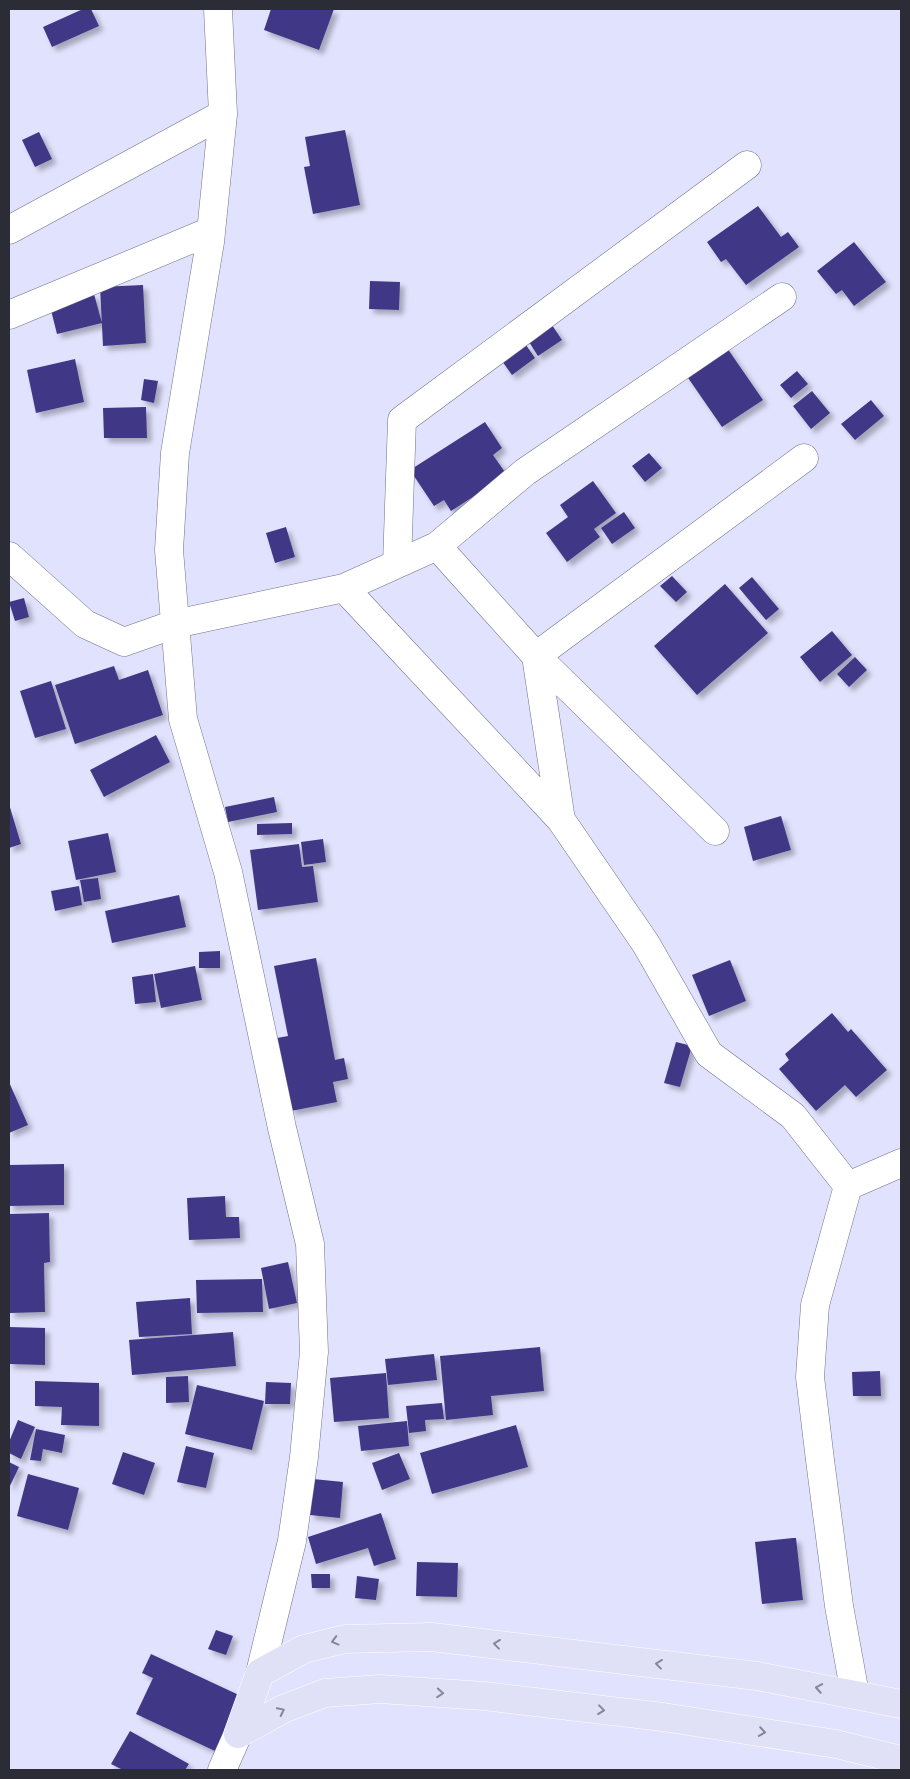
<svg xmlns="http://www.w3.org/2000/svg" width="910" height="1779" font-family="Mulish,sans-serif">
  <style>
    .building { fill: #403886; filter: url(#shadow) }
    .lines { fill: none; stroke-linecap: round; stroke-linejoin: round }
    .minor-casing { stroke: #707189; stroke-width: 29 }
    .major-casing { stroke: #fff; stroke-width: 29 }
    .minor { stroke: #fff; stroke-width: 28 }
    .major { stroke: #e0e1f7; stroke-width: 28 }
    .oneway { stroke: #868696 }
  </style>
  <defs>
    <filter id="shadow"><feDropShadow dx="4.5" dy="4.5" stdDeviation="2.5" flood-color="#0004"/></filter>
  </defs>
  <rect width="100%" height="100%" fill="#e1e2fd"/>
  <path class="building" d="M83,9H91L99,26L52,47L43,27Z
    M271,9H334L319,50L264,30Z
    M345,130L360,205L313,214L304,167L310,166L305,137Z
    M39,132L52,159L35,167L22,140Z
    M758,206L781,237L788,232L799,247L746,285L726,259L721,262L707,242Z
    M854,242L886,282L854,306L842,290L836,294L817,271Z
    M370,281L400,282L399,310L369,309Z
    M143,285L146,343L103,346L100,287Z
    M94,294L102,323L57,334L50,306Z
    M552,325L562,340L538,356L529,342Z
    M526,345L535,358L512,375L502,361Z
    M725,345L763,400L722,427L684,372Z
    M75,359L84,402L36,413L27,370Z
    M797,371L808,384L791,398L780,385Z
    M144,379L158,381L154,403L141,400Z
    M812,391L830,413L811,429L793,406Z
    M871,400L884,416L855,440L841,424Z
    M146,407L147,438H104L103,408Z
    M485,422L502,448L493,455L507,475L451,511L444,500L434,506L410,470Z
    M649,453L662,468L645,482L632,466Z
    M593,481L616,513L594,529L600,537L567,562L546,533L568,517L560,505Z
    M624,512L635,528L612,544L601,528Z
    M286,527L295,557L275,563L266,533Z
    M672,576L687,592L676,602L660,586Z
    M752,577L779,609L766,620L739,588Z
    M725,584L768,633L697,695L654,646Z
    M24,598L29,617L15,621L9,602Z
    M832,631L852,655L820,682L800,657Z
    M855,657L867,670L849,687L837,674Z
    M114,666L119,680L148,670L163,715L75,744L55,685Z
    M51,681L66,729L35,738L20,691Z
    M156,735L170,762L104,797L90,770Z
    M274,797L277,812L228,822L225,807Z
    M9,804L21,844L9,848Z
    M781,816L791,850L753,861L744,827Z
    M292,823V834L257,835V824Z
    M108,833L116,872L76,880L68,841Z
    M323,839L326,862L304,865L301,842Z
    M299,844L302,867L313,866L318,902L258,910L250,850Z
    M98,878L101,899L84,902L80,880Z
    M79,886L82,905L55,911L51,891Z
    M179,895L186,927L112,943L105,911Z
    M220,951V968H199V952Z
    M316,958L335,1060L344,1058L348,1079L333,1082L337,1102L291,1111L277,1038L288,1036L274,966Z
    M730,960L746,1001L709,1016L692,975Z
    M195,966L202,1000L161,1008L154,974Z
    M153,974L156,1002L135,1004L132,977Z
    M832,1013L848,1032L851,1029L887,1070L856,1097L845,1085L816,1111L779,1069L789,1060L785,1054Z
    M676,1042L692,1046L680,1087L664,1083Z
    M9,1082L28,1125L9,1133Z
    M64,1164V1205L9,1206V1165Z
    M225,1196L226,1217H239L240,1238L189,1240L187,1198Z
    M49,1213L50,1262L44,1263L45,1312L10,1313L9,1214Z
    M288,1262L297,1303L269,1309L261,1268Z
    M262,1279L263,1312L197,1313L196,1280Z
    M190,1298L192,1334L139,1337L136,1302Z
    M9,1327L45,1328V1365L9,1364Z
    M233,1332L236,1366L132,1375L129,1340Z
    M540,1347L544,1391L491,1396L493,1415L446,1420L440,1356Z
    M434,1354L437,1380L388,1385L385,1359Z
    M880,1371L881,1396H853L852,1372Z
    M386,1373L389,1418L334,1422L330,1378Z
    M188,1376L189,1402L166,1403V1377Z
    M35,1381L99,1383V1426L61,1425L62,1407L35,1406Z
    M266,1382L291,1383L290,1404H265Z
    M197,1385L264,1401L252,1450L185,1434Z
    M442,1403L444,1419L425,1420L426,1431L409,1433L406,1406Z
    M18,1420L35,1427L21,1459L9,1453V1442Z
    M407,1421L409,1446L361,1451L358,1426Z
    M516,1425L528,1467L432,1494L420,1453Z
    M36,1429L65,1435L62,1453L43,1449L41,1461L30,1460Z
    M186,1446L214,1453L206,1488L177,1482Z
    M123,1452L155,1463L144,1495L112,1484Z
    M399,1453L410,1479L382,1490L372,1463Z
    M9,1462L19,1467L9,1488Z
    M28,1474L79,1488L68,1530L17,1516Z
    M313,1479L343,1482L340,1518L310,1515Z
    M381,1513L396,1559L374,1566L368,1548L316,1564L308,1537Z
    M793,1538H796L803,1600L762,1604L755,1542Z
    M417,1562L458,1563L457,1597L416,1596Z
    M311,1574H330V1588H312Z
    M357,1576L379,1579L376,1600L355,1598Z
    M216,1630L233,1636L226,1655L208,1649Z
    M151,1654L241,1696L215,1751L136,1714L153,1678L142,1673Z
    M130,1731L189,1764L185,1770H123L111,1764Z"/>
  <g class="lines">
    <defs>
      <path id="minor" d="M218,9L223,114L210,242L175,453L169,550L183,719L228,872L282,1128L310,1244L314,1352L304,1457L292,1541L260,1673
        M9,230L223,114
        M9,315L211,231
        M437,546L536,656L715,831
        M9,556L85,624L124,642L175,624L344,588L437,546L525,472L782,297
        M397,564L402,420L747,165
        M344,588L561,820L646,944L709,1054L793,1116L848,1186L815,1305L810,1377L820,1460L839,1606L855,1694
        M561,820L536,656L804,458
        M848,1186L901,1163
        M222,1770L238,1734"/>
      <path id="major" d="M238,1734L260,1673L304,1649L345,1639L432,1637L757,1676L901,1704
        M238,1734L283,1709L325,1693L380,1689L484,1696L663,1717L836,1744L901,1760"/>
    </defs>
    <use href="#minor" class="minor-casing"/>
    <use href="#major" class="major-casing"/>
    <use href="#minor" class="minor"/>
    <use href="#major" class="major"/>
  </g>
  <defs><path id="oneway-chevron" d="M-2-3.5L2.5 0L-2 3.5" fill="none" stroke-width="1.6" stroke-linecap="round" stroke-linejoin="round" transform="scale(1.25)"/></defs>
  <g class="oneway">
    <use href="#oneway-chevron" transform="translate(335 1641) rotate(165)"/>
    <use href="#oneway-chevron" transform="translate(497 1644) rotate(-173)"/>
    <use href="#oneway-chevron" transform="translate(659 1664) rotate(-173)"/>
    <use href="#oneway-chevron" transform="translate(819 1688) rotate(-170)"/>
    <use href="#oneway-chevron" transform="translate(440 1693) rotate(4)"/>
    <use href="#oneway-chevron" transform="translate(601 1710) rotate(7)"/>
    <use href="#oneway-chevron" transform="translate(281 1711) rotate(-26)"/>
    <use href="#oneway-chevron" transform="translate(762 1732) rotate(9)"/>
  </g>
  <rect width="910" height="1779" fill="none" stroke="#2c2c36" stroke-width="20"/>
</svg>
